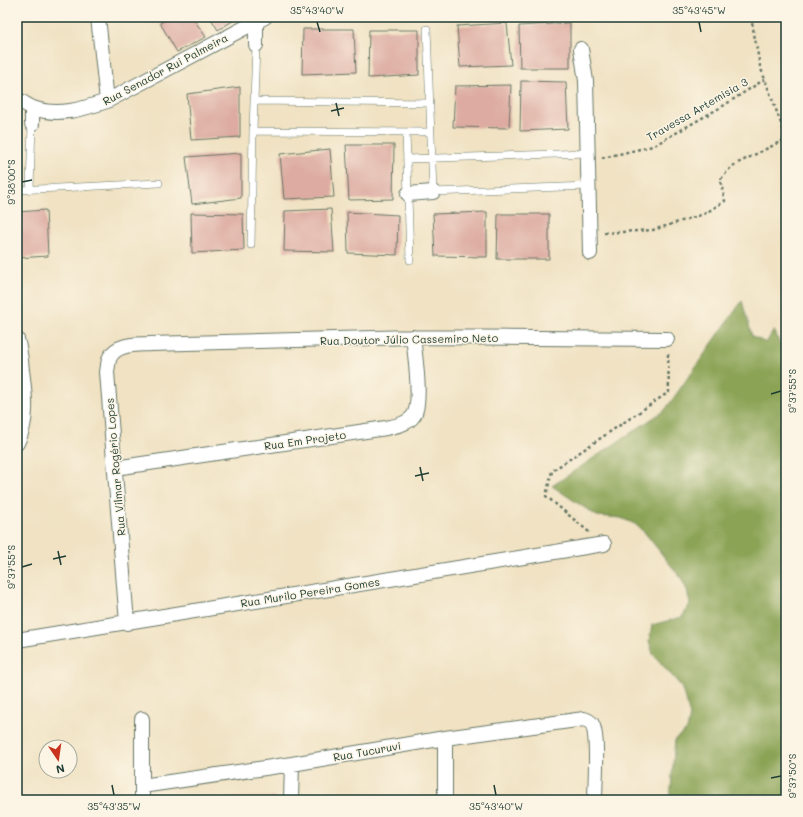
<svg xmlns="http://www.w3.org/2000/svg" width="803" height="817" font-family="Mali,sans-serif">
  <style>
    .forest { fill: #8aa355; stroke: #547044 }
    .building { fill: #ddaba1 }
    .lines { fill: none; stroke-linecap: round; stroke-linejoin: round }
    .service-casing { stroke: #687766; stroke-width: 8 }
    .minor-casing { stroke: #687766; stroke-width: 16 }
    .path { stroke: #687766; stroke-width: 2.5; stroke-dasharray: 3 3; stroke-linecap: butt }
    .service { stroke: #fff; stroke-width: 7 }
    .minor { stroke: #fff; stroke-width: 14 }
    .ticks { fill: none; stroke: #1f3d34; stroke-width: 1.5 }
    .labels { text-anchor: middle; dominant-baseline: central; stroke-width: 3; stroke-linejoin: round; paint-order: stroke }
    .street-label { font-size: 11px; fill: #1f3d34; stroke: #fcf5e5 }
    .neatline { fill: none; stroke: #1f3d34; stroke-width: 1.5 }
    .ticks-label { font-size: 10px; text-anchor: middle; fill: #1f3d34 }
  </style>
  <rect width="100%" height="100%" fill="#fcf5e5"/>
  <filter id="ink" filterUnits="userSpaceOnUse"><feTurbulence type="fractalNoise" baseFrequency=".025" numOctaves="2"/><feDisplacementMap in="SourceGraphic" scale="8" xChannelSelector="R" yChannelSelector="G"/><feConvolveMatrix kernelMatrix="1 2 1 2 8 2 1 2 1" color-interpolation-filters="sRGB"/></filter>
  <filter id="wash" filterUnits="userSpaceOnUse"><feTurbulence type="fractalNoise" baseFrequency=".012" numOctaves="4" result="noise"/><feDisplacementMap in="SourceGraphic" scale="16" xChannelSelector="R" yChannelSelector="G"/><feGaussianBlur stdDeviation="0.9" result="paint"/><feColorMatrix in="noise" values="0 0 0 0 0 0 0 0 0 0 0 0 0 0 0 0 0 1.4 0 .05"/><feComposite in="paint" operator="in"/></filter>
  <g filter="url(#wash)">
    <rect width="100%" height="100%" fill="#f0e2c3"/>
    <path class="forest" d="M742,301L752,336L766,343L774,330L780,343L784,358L786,361V800H670L675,739L687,730L690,715L681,686L653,654L649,641L652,625L682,617L690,604L687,590L681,578L645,533L635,524L621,518L597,516L552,486L665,410Z"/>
    <g id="blocks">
      <path class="building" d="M170,17H192L206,37L177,52L160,23Z
        M210,17H239L218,30Z
        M507,23L511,65L460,67L457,26Z
        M570,23V68H520L519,26Z
        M303,29H354L356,72L302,74Z
        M369,30H419V75L368,78Z
        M521,81L566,82L568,129L520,131Z
        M511,85L509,128L453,127L455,86Z
        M240,87V137L191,140L187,94Z
        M346,145H394L393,199L349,200Z
        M330,149L334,197L284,199L280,154Z
        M241,153V198L192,204L186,157Z
        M331,209L334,252L284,251L285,211Z
        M46,210L48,256L17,258V212Z
        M347,212L398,215L397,255L348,253Z
        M487,212V257L435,256L433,214Z
        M191,213L243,214L244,250L192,253Z
        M498,214H549V259H497Z
        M276,797V800H226V798Z"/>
    </g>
  </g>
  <g filter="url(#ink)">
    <use href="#blocks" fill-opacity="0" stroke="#687766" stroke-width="1"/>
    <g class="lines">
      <defs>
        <path id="service" d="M427,29L433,192L589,186
          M254,101L429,103
          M253,131L430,132
          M406,132L410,260
          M407,159L588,153
          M30,189L32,124
          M17,190L159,183
          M251,245L253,131L256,45"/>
        <path id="minor" d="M98,17L107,101
          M256,45V22
          M581,49L586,81L590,253
          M17,99C22,102 28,106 33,108C58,117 83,109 107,101L265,17
          M32,124V108
          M408,194L433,192
          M17,339C20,349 21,360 22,370C25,394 29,420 17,443
          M115,468L386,428C396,426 408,424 414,415C422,401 415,355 413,337
          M127,623L107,372C108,367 108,361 110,357C117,343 138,345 150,344L413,337L667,339
          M17,640L604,544
          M142,786L292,764L445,738L584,719C587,720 590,721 592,724C599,736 595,784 595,800
          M142,800V719
          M291,800L292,764
          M445,800V738"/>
      </defs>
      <use href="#service" class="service-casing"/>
      <use href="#minor" class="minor-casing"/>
      <path class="path" d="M751,17L760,66L786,137
        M602,158L653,146L723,106L765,79
        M604,233L653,230L704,214L725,201L720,180L732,166L786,139
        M589,532L546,496L552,471L669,392L668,354"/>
      <use href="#service" class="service"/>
      <use href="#minor" class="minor"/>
    </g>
  </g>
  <path class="ticks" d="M317,22L320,32M699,22L701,32M336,103L339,116M331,111L344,108M22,182L32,180M771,394L781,391M420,467L423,481M415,476L429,473M58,551L61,565M53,559L66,556M22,567L32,564M771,778L781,776M112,785L114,795M494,785L496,795"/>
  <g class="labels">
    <g class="street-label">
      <text transform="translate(165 69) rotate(-28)">Rua Senador Rui Palmeira</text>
      <text transform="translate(697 109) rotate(-30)">Travessa Artemisia 3</text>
      <text transform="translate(409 339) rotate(-1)">Rua Doutor Júlio Cassemiro Neto</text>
      <text transform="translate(305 440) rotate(-8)">Rua Em Projeto</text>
      <text transform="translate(115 467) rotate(-95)">Rua Vilmar Rogério Lopes</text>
      <text transform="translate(310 592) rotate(-9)">Rua Murilo Pereira Gomes</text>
      <text transform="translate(367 751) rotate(-10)">Rua Tucuruvi</text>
    </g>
  </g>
  <rect width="803" height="817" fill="none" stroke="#fcf5e5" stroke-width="44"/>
  <g transform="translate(58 759) rotate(167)"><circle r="19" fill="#fcf5e5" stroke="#a4ab9e"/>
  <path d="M0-3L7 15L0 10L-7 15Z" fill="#c8321e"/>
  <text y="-6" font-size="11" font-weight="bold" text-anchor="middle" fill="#1f3d34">N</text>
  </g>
  <rect x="22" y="22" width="759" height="773" class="neatline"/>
  <g class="ticks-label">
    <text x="317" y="14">35°43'40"W</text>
    <text x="699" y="14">35°43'45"W</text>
    <text transform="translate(11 182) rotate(-90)" y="4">9°38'00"S</text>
    <text transform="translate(792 391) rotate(-90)" y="4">9°37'55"S</text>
    <text transform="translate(11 567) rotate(-90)" y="4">9°37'55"S</text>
    <text transform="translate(792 776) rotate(-90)" y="4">9°37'50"S</text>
    <text x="114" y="810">35°43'35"W</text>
    <text x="496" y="810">35°43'40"W</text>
  </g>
</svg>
